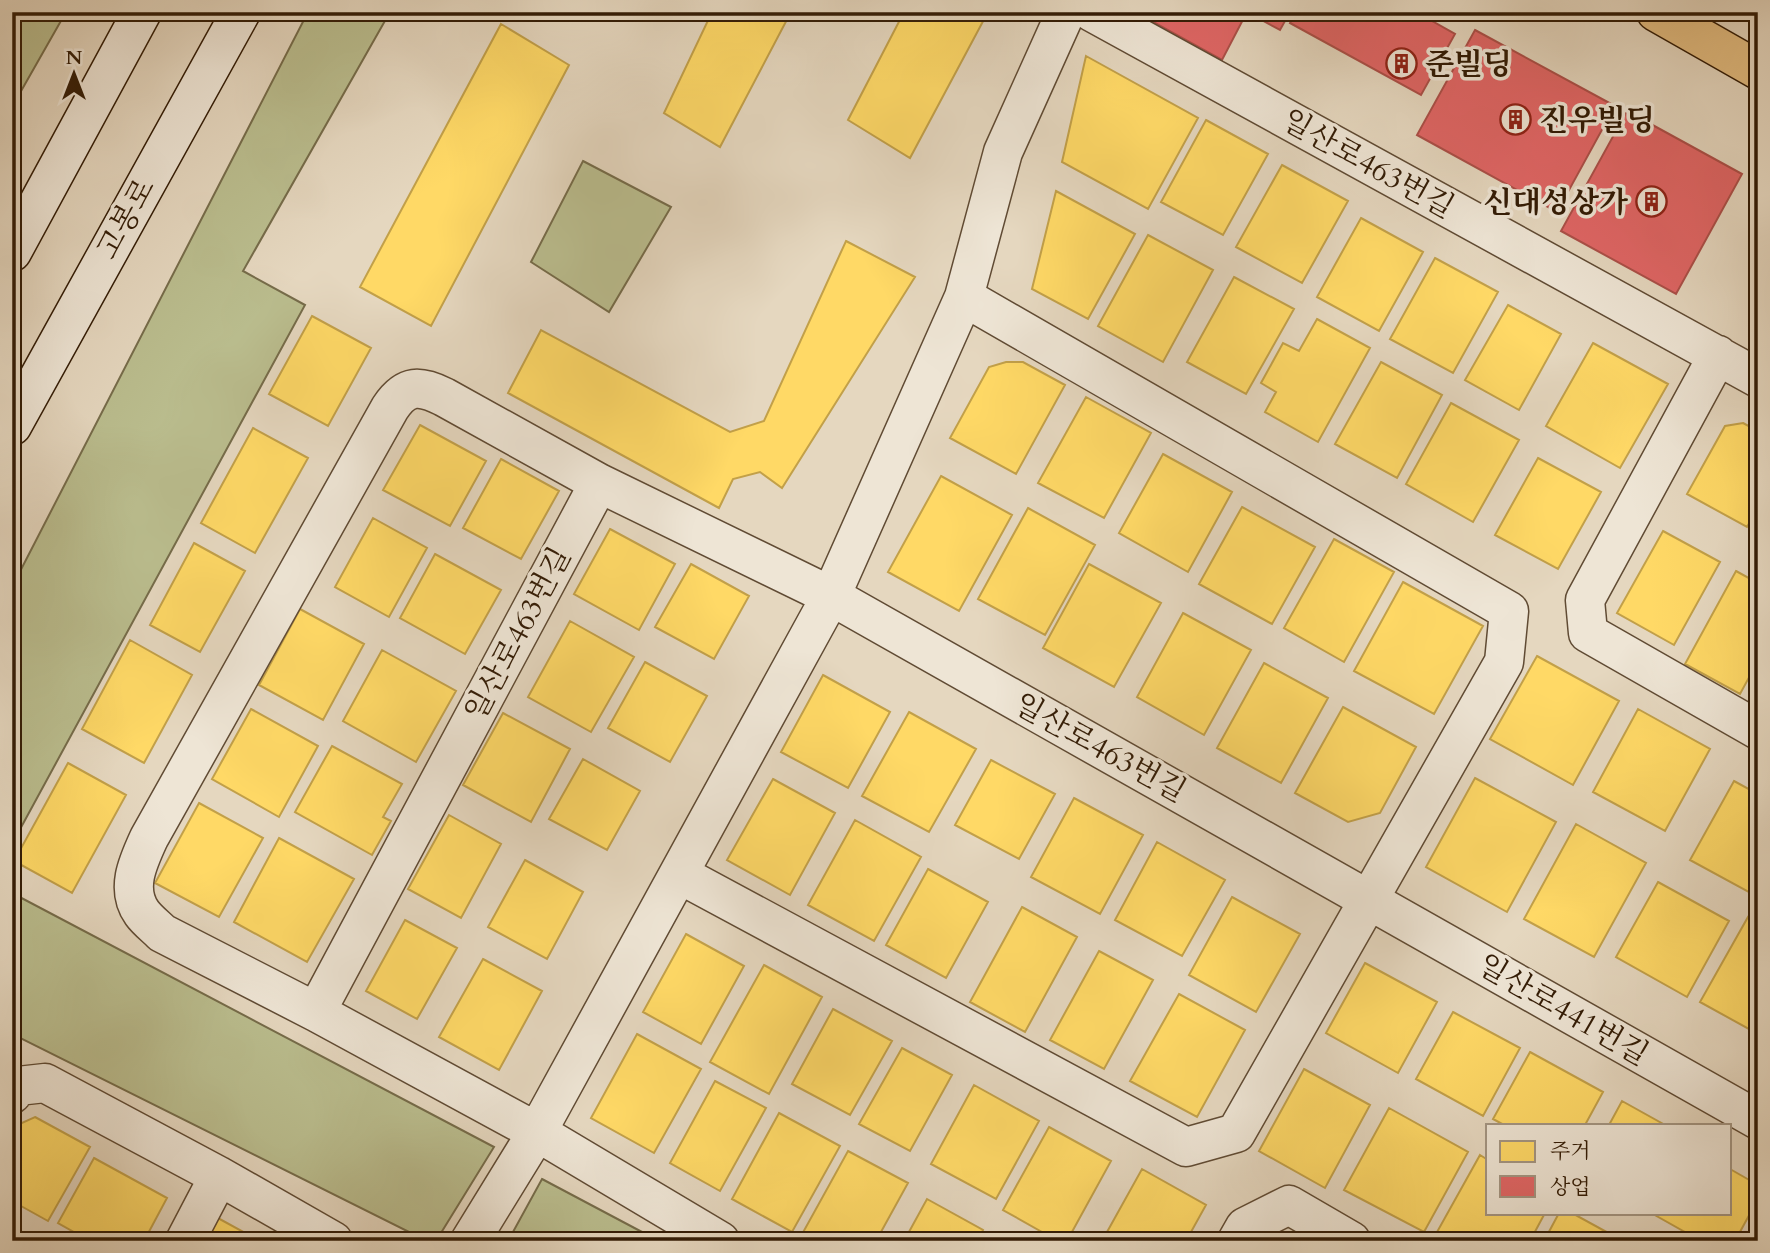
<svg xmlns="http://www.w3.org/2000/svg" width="1770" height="1253" font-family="Cardo,'Noto Serif KR',serif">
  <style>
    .green { fill: #babd8e; stroke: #766c4a; stroke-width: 2 }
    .homes { fill: #ffd966; stroke: #c2a049; stroke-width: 2 }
    .shops { fill: #e06666; stroke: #ac5049; stroke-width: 2 }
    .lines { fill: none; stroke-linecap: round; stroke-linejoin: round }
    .minor-casing { stroke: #604b34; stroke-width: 41 }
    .secondary-casing { stroke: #331c06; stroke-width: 41 }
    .primary-casing { stroke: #331c06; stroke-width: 41 }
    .minor { stroke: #eee5d5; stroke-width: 38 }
    .secondary { stroke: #eee5d5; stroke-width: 38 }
    .primary { stroke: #e2bc80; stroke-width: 38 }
    .labels { text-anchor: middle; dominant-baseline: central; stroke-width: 7; stroke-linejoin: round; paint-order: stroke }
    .poi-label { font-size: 30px; font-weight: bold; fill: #331c06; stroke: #eee5d5; text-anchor: start }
    .street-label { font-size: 30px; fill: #331c06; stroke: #eee5d5 }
  </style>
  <rect width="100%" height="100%" fill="#e5d7bf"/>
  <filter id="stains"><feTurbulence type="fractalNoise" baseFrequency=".00286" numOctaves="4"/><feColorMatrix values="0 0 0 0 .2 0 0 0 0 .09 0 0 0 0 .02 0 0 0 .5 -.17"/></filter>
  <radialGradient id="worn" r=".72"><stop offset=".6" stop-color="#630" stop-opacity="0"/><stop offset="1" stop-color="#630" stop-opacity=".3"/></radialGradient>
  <path class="green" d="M12,12H66L12,107Z
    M308,12H390L243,271L305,305L12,844V587Z
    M583,161L671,207L609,312L531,262Z
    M12,893L494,1147L436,1241H427L12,1034Z
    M542,1179L659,1241H508Z"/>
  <path class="homes" d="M712,12H791L720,147L664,113Z
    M904,12H988L910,158L848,120Z
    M501,24L569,65L431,326L360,287Z
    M1086,56L1198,118L1148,209L1062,162Z
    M1206,120L1268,154L1223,235L1161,202Z
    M1282,165L1348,201L1302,283L1236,247Z
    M1056,191L1135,234L1088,319L1032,289Z
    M1361,218L1423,252L1379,331L1317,297Z
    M1148,235L1213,270L1163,362L1098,326Z
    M846,241L915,277L782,488L760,472L733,479L719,508L508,393L541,330L730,432L764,421Z
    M1435,258L1498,292L1453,373L1390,339Z
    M1234,277L1294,309L1246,394L1187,362Z
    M1508,305L1561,334L1519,410L1465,380Z
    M312,316L371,348L328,426L269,394Z
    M1317,319L1370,348L1318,442L1265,412L1276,392L1261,383L1283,343L1299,351Z
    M1593,343L1668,384L1620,468L1546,426Z
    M1006,362H1023L1065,385L1016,474L950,438L989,367Z
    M1381,362L1442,395L1397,478L1335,444Z
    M1086,397L1151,433L1104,518L1038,483Z
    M1451,403L1519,440L1473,522L1406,484Z
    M1743,423L1758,431V508L1747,527L1687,494L1725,426Z
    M420,425L486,461L450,526L383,490Z
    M253,428L308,458L255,553L201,523Z
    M1163,454L1232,492L1188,572L1119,533Z
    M1538,458L1601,492L1558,569L1495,535Z
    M501,459L559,491L521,559L463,528Z
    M941,476L1012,515L959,611L888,572Z
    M1242,507L1315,547L1272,624L1199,584Z
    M1028,508L1095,545L1045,635L978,599Z
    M373,518L427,548L389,617L335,587Z
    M610,529L675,564L639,630L574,594Z
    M1663,531L1720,562L1674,645L1617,613Z
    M1334,539L1394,572L1344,662L1284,628Z
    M194,543L245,571L200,652L150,625Z
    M435,554L501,590L465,654L400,618Z
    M691,564L749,596L714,659L655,627Z
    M1089,564L1161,603L1114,687L1043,648Z
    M1736,571L1758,583V661L1740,694L1685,664Z
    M1403,582L1483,626L1434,714L1354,671Z
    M300,609L364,644L323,720L259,685Z
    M1183,613L1251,650L1204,735L1137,697Z
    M570,621L634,657L591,732L528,697Z
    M130,640L192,675L144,763L82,729Z
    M382,650L456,691L416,762L343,721Z
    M1537,656L1619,701L1573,785L1490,739Z
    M645,662L707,696L670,762L608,728Z
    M1264,663L1328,698L1281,783L1217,748Z
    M823,675L890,712L848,788L781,752Z
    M1343,707L1416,747L1380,813L1348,822L1295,793Z
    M251,709L318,746L279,817L212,779Z
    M1638,709L1710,749L1665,831L1593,792Z
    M909,712L976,749L929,832L862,796Z
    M503,713L570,749L531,822L463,785Z
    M332,746L402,784L383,817L391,821L372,855L295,812Z
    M583,759L640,791L607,850L549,819Z
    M991,760L1055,794L1019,859L955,825Z
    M68,763L126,795L72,893L14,861Z
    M1475,778L1556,822L1507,912L1426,867Z
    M773,779L835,813L790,895L727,860Z
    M1734,781L1758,794V892L1756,896L1690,860Z
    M1074,798L1143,835L1100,914L1031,877Z
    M199,803L263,838L219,917L155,883Z
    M449,815L501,844L461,918L408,889Z
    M855,820L921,857L874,941L808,905Z
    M1576,824L1646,863L1594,957L1524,919Z
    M279,838L354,879L307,962L234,922Z
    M1157,842L1225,880L1182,956L1115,920Z
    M525,860L583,892L547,959L488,927Z
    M928,869L988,902L946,978L886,945Z
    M1658,882L1729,921L1687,997L1616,957Z
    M1232,897L1300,934L1256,1012L1189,975Z
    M1022,907L1077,937L1025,1032L970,1002Z
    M1748,917L1758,923V1034L1700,1002Z
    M405,920L457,948L417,1019L366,991Z
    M686,934L744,966L701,1044L643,1012Z
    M1099,951L1153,980L1104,1069L1050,1040Z
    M483,959L542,991L499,1070L439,1037Z
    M1365,963L1437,1002L1398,1073L1326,1033Z
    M764,965L822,997L769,1094L710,1062Z
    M1179,994L1245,1030L1197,1117L1130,1081Z
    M833,1009L892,1041L850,1115L792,1084Z
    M1453,1012L1520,1048L1483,1116L1416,1079Z
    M637,1034L701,1069L654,1153L591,1118Z
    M902,1048L952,1075L910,1151L859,1124Z
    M1530,1052L1603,1092L1585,1125H1504L1493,1119Z
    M1304,1069L1370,1105L1325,1188L1259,1151Z
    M715,1081L766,1108L720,1191L670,1163Z
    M974,1085L1039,1121L996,1199L931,1164Z
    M1622,1101L1665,1125H1609Z
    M1389,1108L1468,1152L1424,1232L1344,1190Z
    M779,1113L840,1146L792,1232L732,1199Z
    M35,1117L90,1147L48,1221L12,1201V1130L15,1126Z
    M1049,1127L1111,1161L1067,1241H1058L1003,1210Z
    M848,1151L908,1183L876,1241H810L801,1236Z
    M1480,1155L1488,1160V1213H1545L1530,1241H1453L1437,1232Z
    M94,1158L167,1198L144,1241H90L58,1223Z
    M1142,1169L1206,1205L1186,1241H1102Z
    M1730,1169L1758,1185V1199L1735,1241H1701L1653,1214L1730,1213Z
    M927,1199L983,1230L978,1241H904Z
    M1559,1213H1572L1623,1241H1544Z
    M216,1217L260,1241H202Z
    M1758,1217V1241H1745Z
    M12,1230L31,1241H12Z"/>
  <path class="shops" d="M1135,12H1247L1222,60Z
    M1247,12H1290L1280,30Z
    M1296,12H1416L1455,34L1421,95L1290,23Z
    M1475,30L1615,106L1557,212L1417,135Z
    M1627,111L1742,174L1676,294L1561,231Z"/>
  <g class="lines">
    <defs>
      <path id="minor" d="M1092,12L1758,378
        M1718,355L1585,600L1588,633L1758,730
        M679,874L1186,1147L1236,1133L1504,662L1509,611L964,297
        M316,1012L599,483
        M12,1094L18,1086L45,1083L219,1176L333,1241
        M185,1241L219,1176
        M470,1241L537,1132L831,596L964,297L1003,152L1066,12
        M720,1241L537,1132L316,1012L162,933C156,927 147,920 142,913C125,889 138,862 149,838L390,408C406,384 420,385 444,397L599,483L831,596L1758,1120
        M1237,1241L1245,1227L1289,1205L1351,1241"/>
      <path id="secondary" d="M12,252L142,12
        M12,426L241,12"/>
      <path id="primary" d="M1656,12L1758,70"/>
    </defs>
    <use href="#minor" class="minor-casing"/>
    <use href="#secondary" class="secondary-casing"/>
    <use href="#primary" class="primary-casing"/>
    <use href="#minor" class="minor"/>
    <use href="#secondary" class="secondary"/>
    <use href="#primary" class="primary"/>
  </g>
  <defs>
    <symbol id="building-ring" viewBox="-11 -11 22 22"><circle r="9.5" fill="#eee5d5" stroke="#8f2418" stroke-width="1.5"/><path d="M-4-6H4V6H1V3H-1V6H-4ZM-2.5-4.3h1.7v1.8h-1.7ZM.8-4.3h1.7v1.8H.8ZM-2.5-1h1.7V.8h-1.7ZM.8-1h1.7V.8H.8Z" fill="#8f2418"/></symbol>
  </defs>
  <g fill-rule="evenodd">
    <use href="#building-ring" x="1384" y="46" width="35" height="35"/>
    <use href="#building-ring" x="1498" y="102" width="35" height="35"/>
    <use href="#building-ring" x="1634" y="184" width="35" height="35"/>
  </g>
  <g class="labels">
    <g class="poi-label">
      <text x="1425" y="64">준빌딩</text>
      <text x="1539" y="120">진우빌딩</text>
      <text x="1628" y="202" text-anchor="end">신대성상가</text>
    </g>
    <g class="street-label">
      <text transform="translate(1368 164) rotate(29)">일산로463번길</text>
      <text transform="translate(126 219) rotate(-61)">고봉로</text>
      <text transform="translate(518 634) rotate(-62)">일산로463번길</text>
      <text transform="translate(1100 748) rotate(29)">일산로463번길</text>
      <text transform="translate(1563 1010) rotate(30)">일산로441번길</text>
    </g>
  </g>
  <rect width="1770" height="1253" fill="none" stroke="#e5d7bf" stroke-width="42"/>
  <rect x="14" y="14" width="1742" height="1225" fill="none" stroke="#331c06" stroke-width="3.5"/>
  <rect x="21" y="21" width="1728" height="1211" fill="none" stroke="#331c06" stroke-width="2"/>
  <rect x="1486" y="1124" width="245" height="91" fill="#eee5d5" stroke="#a39582" stroke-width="2"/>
  <rect x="1500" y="1141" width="35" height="21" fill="#ffd966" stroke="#a39582" stroke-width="2"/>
  <text x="1550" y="1158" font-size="21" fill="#331c06">주거</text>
  <rect x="1500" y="1176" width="35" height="21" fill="#e06666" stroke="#a39582" stroke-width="2"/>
  <text x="1550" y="1194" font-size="21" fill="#331c06">상업</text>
  <g transform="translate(74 74)" stroke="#eee5d5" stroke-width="5" paint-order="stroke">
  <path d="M0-5L12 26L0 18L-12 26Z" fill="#331c06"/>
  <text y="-10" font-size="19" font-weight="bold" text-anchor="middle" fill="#331c06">N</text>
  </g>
  <rect width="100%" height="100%" filter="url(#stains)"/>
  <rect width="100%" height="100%" fill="url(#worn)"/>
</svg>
